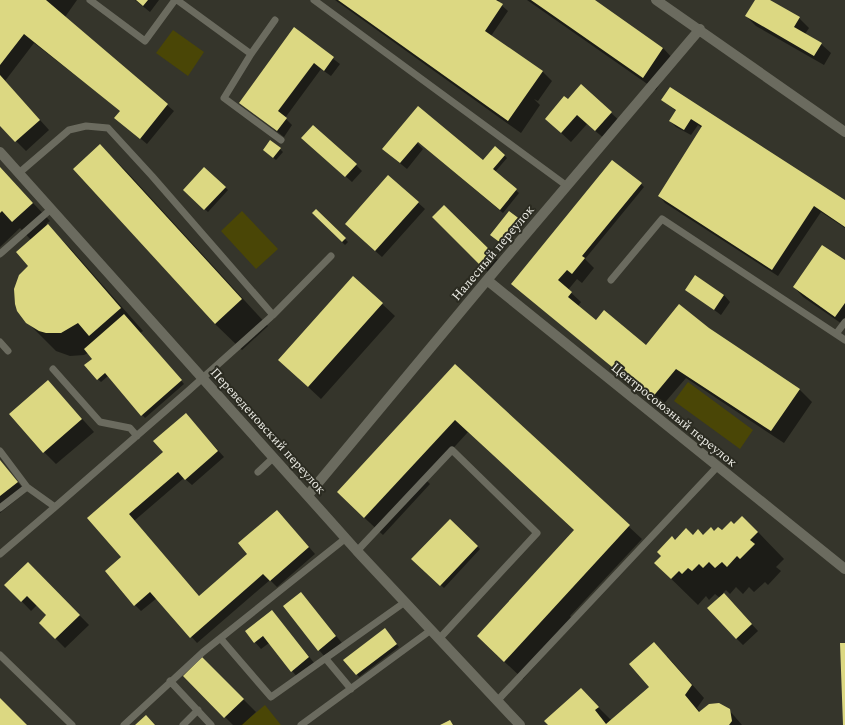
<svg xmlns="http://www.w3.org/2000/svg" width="845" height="725" font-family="Spectral,serif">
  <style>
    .green { fill: #4a4606 }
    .shadow { fill: #0007 }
    .building { fill: #dcd882 }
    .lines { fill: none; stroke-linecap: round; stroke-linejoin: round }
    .service { stroke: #6b6b5f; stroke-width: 7 }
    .minor { stroke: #6b6b5f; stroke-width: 10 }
    .tertiary { stroke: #6b6b5f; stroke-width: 10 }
    .labels { text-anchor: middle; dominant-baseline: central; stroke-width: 4; stroke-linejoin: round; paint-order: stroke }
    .street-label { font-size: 13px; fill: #ebebe4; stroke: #2b2b21 }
  </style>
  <rect width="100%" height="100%" fill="#35352b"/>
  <path class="green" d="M173,30L204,52L188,76L156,53Z
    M242,211L278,249L256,269L221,231Z
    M688,382L753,430L740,449L674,401Z
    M265,705L281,725H241Z"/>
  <path class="shadow" d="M0,0H77L65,17L174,111L147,144L116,118L121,111L34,43L5,81L49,130L26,151L0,125Z
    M135,0H159L150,12Z
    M335,0H499L498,2L508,11L491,36L542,71L552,81L538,101L534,99L540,105L521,133Z
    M527,0H593L663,48L675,61L656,90Z
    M756,0H768L799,18L809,28L805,34L821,44L831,53L824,65L756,26L746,16Z
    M294,29L340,64L331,76L321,69L285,118L292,125L284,137L240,102Z
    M581,86L621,122L606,140L587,124L571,142L546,119L568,101Z
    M662,100L845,201V228L821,212L778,276L665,203L659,196L702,128L698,125L691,135L676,127L670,121L676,111Z
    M418,107L483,161L504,155L507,158L495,172L519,193L503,213L417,141L416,142L423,149L407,169L390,155Z
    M309,144L356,165L362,171L352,182Z
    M100,145L127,172L268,326L242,350L215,324L74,169Z
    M280,149L283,152L276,160L264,150Z
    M0,168L50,221L46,224L70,248L143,331L140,333L184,384L145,418L108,376L101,382L98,379L86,365L93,359L88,353L84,355L70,356L56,351L22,317L31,240L20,228L0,247Z
    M204,169L228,190L208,212L184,190Z
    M388,176L425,209L382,257L352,230Z
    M641,184L644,187L585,259L594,268L582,283L577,279L568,290L581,302L578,306L596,321L646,346L708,329L800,390L812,402L784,443L686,378L661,407L512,284Z
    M444,206L500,262L489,273L434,217Z
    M316,210L348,242L345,245L313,213Z
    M520,221L523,224L505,246L495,238Z
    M845,261V326L803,297L794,287Z
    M353,277L395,316L321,399L279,360Z
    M686,289L724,295L730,302L721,315Z
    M455,365L642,539L570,616L575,622L523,679L496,654L575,531L468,432L425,479L430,484L383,535L356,510Z
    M48,381L94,432L56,464L44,452Z
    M192,421L224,457L192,485L184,478L134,521L200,597L249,554L283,517L315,554L277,587L270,580L197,643L157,598L141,611L135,605L122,557L89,518L164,452Z
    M0,461L26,492L0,513Z
    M450,520L480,549L444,588L413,559Z
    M734,525L758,532L784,559L776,567L781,571L768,585L765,582L754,592L749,587L743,594L736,587L730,594L726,590L723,593L758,631L743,645L736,638L720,598L715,594L709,600L706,596L698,605L655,563L675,541L722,532Z
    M28,563L89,625L65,648L40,623L47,615L37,605L31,611L6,585Z
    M301,593L342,643L325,657L319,650Z
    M272,611L315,664L298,678L269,643L261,649L246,632Z
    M388,633L399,647L359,677L357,674Z
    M667,656L704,698L697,708L700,712L729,710L742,725H549L593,702L612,721L651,687Z
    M202,658L256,712L242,725H233L184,676Z"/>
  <path class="building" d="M0,0H46L168,104L140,139L114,118L120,111L24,34L0,65Z
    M136,0H148L143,6Z
    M338,0H496L503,4L485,31L543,71L508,121Z
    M531,0H595L663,48L643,78Z
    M755,0H770L800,17L794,27L822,43L814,56L745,16Z
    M294,27L334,57L324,71L314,63L278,111L287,118L277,131L239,103Z
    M0,75L40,120L15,142L0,126Z
    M581,84L612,112L595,131L577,115L561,133L545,119L564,96L568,99Z
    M670,87L845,200V227L814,206L772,270L658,196L702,126L691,119L684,130L669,121L676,110L661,100Z
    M418,106L483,160L495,146L505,155L493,169L517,189L500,210L418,142L400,163L382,149Z
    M313,125L357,164L345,177L301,138Z
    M270,140L281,148L273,158L263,150Z
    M100,144L242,299L215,324L73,169Z
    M612,160L642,183L582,256L585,258L572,274L567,270L558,280L572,292L568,297L596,320L604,310L646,345L679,304L709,328L800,389L771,431L676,369L651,399L511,284Z
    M0,167L33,203L12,222L2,211L0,213Z
    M204,167L226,187L204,210L183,190Z
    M388,175L419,202L375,251L345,224Z
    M444,205L495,255L483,268L432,217Z
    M316,209L346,238L342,242L312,213Z
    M509,211L521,220L502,244L490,235Z
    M48,224L121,308L89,336L78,323L61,333H46L39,331L26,323L17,311L15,304L14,289L19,275L28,266L16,252Z
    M822,245L845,260V303L835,317L793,287Z
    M695,275L724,295L714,310L685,290Z
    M353,276L383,303L308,387L278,360Z
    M124,314L182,380L141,416L105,373L97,380L84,365L92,359L84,349Z
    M455,364L630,525L504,662L477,636L574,530L455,420L364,518L337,492Z
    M48,380L82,419L43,453L9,414Z
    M186,413L218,451L185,480L178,472L129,514L199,596L247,554L238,543L277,510L309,547L270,581L263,574L190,638L150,592L134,606L105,571L121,557L87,518L163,452L153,441Z
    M0,460L18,482L0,496Z
    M742,516L758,532L750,540L755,544L740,559L737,556L727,567L722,562L715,568L709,562L703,568L699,564L692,571L688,568L682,574L679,571L671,579L654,563L661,556L657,552L672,536L675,540L686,528L693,535L698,529L703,535L711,527L714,531L718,527L722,530L731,521L734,524Z
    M450,519L478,546L440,586L411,559Z
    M28,562L80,615L55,639L39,623L46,615L27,596L21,602L4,585Z
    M301,592L336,636L318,651L283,606Z
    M724,593L752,624L736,639L707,608Z
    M272,610L309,657L291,672L263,636L254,643L245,631Z
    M385,628L397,644L356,675L343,660Z
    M654,642L692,685L685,695L699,712L709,704L719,703L730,709L732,721L729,725H548L544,721L581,688L599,707L595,710L606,724L649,687L629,664Z
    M840,643H845V725H843Z
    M202,657L244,699L224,718L183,676Z
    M0,698L27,725H0Z
    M146,715L155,725H135Z
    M450,720L453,725H440Z"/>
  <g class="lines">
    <path class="service" d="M90,0L145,41L175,0
      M177,0L251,54L275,20
      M314,0L567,186
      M251,54L224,98L281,140
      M0,254L51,209
      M611,280L662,219L845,340
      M273,315L331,256
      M836,334L845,322
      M0,342L8,351
      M53,369L100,422L130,428L137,436
      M0,451L27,487
      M258,472L273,458
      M0,508L27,487L55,507L187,392L273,315L152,176L108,128L86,126L69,130L19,173
      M357,551L452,450L537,533L439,639
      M0,554L55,507
      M221,639L271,697L405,602
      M0,655L72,725
      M326,659L351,689
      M170,681L211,725
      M497,701L717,467
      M124,725L203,652L346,538
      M183,725L198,710
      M301,725L431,630"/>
    <path class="minor" d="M656,0L845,132
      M487,280L845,569
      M308,495L487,280L700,29"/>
    <path class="tertiary" d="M0,152L357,551L520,725"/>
  </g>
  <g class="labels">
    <g class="street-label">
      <text transform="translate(493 253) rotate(-50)">Налесный переулок</text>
      <text transform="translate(674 415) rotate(39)">Центросоюзный переулок</text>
      <text transform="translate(268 431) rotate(48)">Переведеновский переулок</text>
    </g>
  </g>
</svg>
